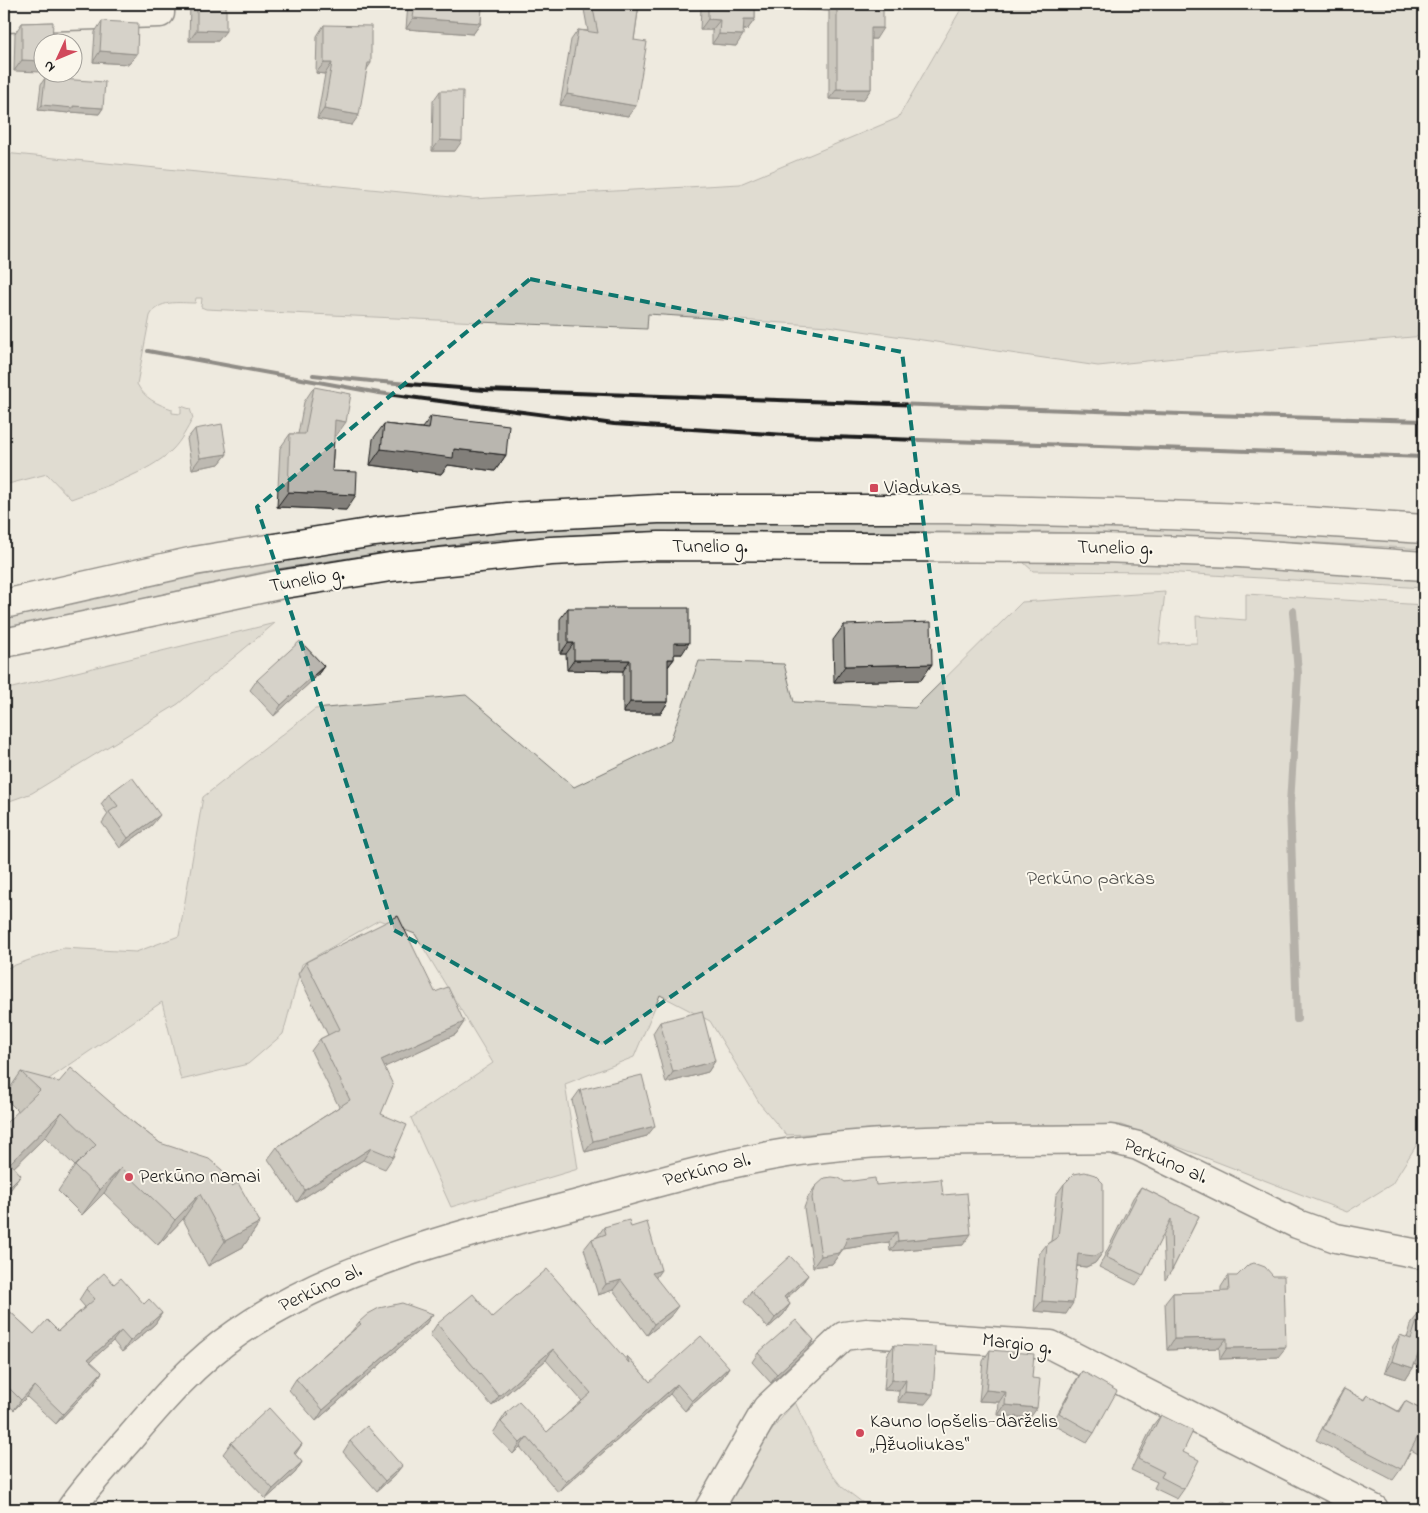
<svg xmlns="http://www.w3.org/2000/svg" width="1428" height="1513" font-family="'Indie Flower',sans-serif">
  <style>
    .green { fill: #ceccc2; stroke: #75746f }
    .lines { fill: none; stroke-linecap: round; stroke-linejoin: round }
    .stream { stroke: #6f6d69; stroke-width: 8 }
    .minor-casing { stroke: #1c1c1c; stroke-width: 31 }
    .major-casing { stroke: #1c1c1c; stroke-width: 31 }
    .minor { stroke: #fbf7ec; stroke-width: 28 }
    .major { stroke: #fbf7ec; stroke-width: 28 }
    .rail { stroke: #1c1c1c; stroke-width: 4 }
    .wall { fill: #9f9d96; stroke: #1c1c1c }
    .shaded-wall { fill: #827f7a; stroke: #1c1c1c }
    .building { fill: #b9b6af; stroke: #1c1c1c }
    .marked { fill: none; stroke: #0f766e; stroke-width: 4; stroke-dasharray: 10 6; stroke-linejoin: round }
    .poi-dot { fill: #d1495b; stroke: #fbf7ec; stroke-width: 2 }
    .labels { text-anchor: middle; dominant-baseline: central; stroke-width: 4; stroke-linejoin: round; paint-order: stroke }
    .poi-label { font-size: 20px; fill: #1c1c1c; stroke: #fbf7ec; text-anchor: start }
    .street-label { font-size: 20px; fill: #1c1c1c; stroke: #fbf7ec }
    .park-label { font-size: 20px; fill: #51514e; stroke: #fbf7ec }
  </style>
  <rect width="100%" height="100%" fill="#eeeadf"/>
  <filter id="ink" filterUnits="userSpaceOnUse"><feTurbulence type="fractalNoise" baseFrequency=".02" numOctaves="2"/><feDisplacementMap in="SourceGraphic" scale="10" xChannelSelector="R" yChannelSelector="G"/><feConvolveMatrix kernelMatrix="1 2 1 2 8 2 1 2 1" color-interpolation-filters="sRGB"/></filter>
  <g filter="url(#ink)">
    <path class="green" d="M964,4H1424V336L1195,356L1098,366L828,326L648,314L647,329L479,322L206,309L201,307L202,298H196L195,303C179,303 158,299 150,316L137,384C145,399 157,404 172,409V413L181,414V406L190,409L193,418C187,429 181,441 172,450C149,473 101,488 71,499L47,474L4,485V153L472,199L740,184L898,118Z
      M815,522L1186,527L1424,542V549L1303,542L1045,532H623L496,540L374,554L271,570L35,623L4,629V619C92,601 180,578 269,562C344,549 419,539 494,531C600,521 708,523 815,522Z
      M1023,562L1143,563L1291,571L1424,579V588L1163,572L1033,571Z
      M1165,592L1159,644L1197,643L1196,616L1246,620V594L1424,605V1133L1392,1184L1347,1212L1121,1125H989L786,1135L760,1104L710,1021L660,995L634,1057L565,1084L578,1169L451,1207L411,1118L493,1063L415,934L379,920L302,964L283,1034L248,1064L181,1080L162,1002L21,1098L4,1105V969L63,948L136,952L179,936L203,797L315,709L466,695L574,787L670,741L699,661L784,664L794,702L915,708L1022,602Z
      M275,623L178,704L32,793L4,803V690Z
      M795,1402L824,1464L842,1487L871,1509H724C744,1471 766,1434 795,1402Z"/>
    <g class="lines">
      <path class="stream" d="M1293,611L1298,673L1290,804L1297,1019"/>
      <defs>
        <path id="minor" d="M4,18L160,13V4
          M71,1509C88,1484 110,1461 130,1438C162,1400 196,1361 237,1333C340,1262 467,1233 586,1202C664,1181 742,1157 823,1148C918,1137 1015,1141 1111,1139L1138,1146L1297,1224L1336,1238L1424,1255
          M709,1509L767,1408L844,1336L867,1333L1051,1345L1374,1509"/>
        <path id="major" d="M4,604L194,561L374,532L508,517L658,509H948L1112,513L1271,519L1424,529
          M4,643L278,585L390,567L551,551L659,546L1102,548L1240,553L1424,566"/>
      </defs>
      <use href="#minor" class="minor-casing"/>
      <use href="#major" class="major-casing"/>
      <use href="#minor" class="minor"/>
      <use href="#major" class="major"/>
      <path class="rail" d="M148,351L379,393L614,424L801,436L1424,457
        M313,375L371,381L485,390L1211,415L1424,421"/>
    </g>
    <path class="wall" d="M190,4H226L218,41H189Z
      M379,4H390L386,10H380Z
      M408,4H482L481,23L473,34L406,29Z
      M583,4H639L634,40L628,116L560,105L571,40L578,30L588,31Z
      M704,4H755V19L747,30H744L736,46L712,44V30H700L701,7Z
      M793,4H883L876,39H871V89L863,100L829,99V11L793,9Z
      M102,21L137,54L129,64L93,62L95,32Z
      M53,22L14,71L15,33L22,23Z
      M324,25L371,63L367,69L352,125L317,119L325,74L316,73L317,36Z
      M45,78L103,108L99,114L70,112L69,113L38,110L41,84Z
      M440,91L455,151H432L433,101Z
      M314,387L336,436H334L332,471L346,510L277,507L280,448L290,434H298L304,402Z
      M431,416L506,455L495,471L448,465L441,474L370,465L373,439L384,424L422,428Z
      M195,429L227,454L219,464L192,469L187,439Z
      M568,608L682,654H674V659L668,667V702L661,713H623V671L567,670L566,654H560V619Z
      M844,625L932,664L921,680L834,682L833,640Z
      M324,666L316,677L274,716L250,690L257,680Z
      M109,794L152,825L120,848L102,823L108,814L101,804Z
      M306,962L435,992L464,1022L456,1034L384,1067L381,1114L393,1157L385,1169L363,1160L297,1202L268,1159L277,1147L339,1107L311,1051L320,1039L328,1035L298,974Z
      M660,1022L715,1061L708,1072L666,1083L653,1033Z
      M21,1072L133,1122L160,1143L232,1186L260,1222L243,1247L208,1266L183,1219L158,1245L104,1193L82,1215L58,1191L75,1166L45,1137L14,1167L4,1200L18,1111L4,1097Z
      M580,1090L647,1136L585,1152L572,1101Z
      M845,1182L876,1185L943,1195L963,1245L890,1251L889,1242L843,1249L832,1264L813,1267L804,1208L808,1197L815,1187Z
      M1064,1184L1103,1252L1095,1263L1086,1267L1077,1266L1066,1314L1034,1311L1039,1254L1047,1244L1051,1241L1056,1195Z
      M1141,1187L1199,1216L1172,1270L1165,1280L1163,1234L1143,1275L1136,1285L1099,1267L1133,1198Z
      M604,1227H631L656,1278L670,1317L647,1335L613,1290L598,1295L584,1249L592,1239L597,1237Z
      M808,1275L800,1286L786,1299L790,1304L783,1315L768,1328L744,1302L751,1291Z
      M1228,1276L1278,1357L1220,1359L1219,1348L1167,1350L1165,1303L1173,1293L1221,1292V1287Z
      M114,1284L144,1304L162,1313L155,1324L122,1352L113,1341L90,1361L102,1372L95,1383L56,1424L27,1397L14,1410L4,1401V1306L34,1334L58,1331L85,1307L79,1300L86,1289Z
      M1420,1312L1424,1313V1368L1415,1364L1413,1368L1406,1379L1385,1372L1393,1346L1400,1335L1407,1338L1412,1322Z
      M433,1314L425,1325L316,1421L289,1390L296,1379L352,1331L359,1322Z
      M492,1317L625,1359L627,1356L650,1382L729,1367L722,1378L685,1411L670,1394L558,1492L520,1447L513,1454L493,1433L506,1413L547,1432L582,1401L546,1360L492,1406L430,1335L437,1324Z
      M814,1340L808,1349L771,1383L752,1362L758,1353Z
      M894,1345L925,1404L898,1402L899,1391L884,1390L887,1355Z
      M990,1350L1032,1378L1030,1418L998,1415L999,1402L979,1401L983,1361Z
      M1082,1371L1094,1433L1087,1443L1052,1424L1075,1382Z
      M1344,1389L1364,1400L1368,1395L1398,1411L1405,1401L1424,1411V1457L1411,1450L1401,1469L1393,1480L1316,1440L1337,1400Z
      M1161,1415L1183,1452L1184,1489L1177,1499L1154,1488L1157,1482L1131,1470L1153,1425Z
      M350,1441L394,1476L377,1491L343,1452Z
      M231,1443L302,1444L295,1454L302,1462L295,1473L266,1499L223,1454Z"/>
    <path class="shaded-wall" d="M385,4H390L386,10H380Z
      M796,4H835L829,11L793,9Z
      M413,18L481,23L473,34L406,29Z
      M708,19L720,20L712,30H700Z
      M744,19H755L747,30L737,29Z
      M871,28H883L876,39H864Z
      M197,30L226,31L218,41H189Z
      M719,34L743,35L736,46L712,44Z
      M100,51L137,54L129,64L93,62Z
      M22,60L42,61V72L14,71Z
      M324,63H332L325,74L316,73Z
      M837,89H871L863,100L829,99Z
      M567,94L636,106L628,116L560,105Z
      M42,105L73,106L103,108L99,114L70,112L69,113L38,110Z
      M324,109L359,115L352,125L317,119Z
      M440,140L462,141L455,151H432Z
      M335,420L346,422L336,436L325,434Z
      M381,449H454L506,455L495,471L448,465L441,474L370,465Z
      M227,454L219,464L192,469L200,458Z
      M288,492L356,495L346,510L277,507Z
      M568,643H574L566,654H560Z
      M674,643H689L682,654H667Z
      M668,659H674L666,669Z
      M574,660H630L623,671L567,670Z
      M932,664L921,680L834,682L845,666Z
      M324,666L316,677L274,716L281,705Z
      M630,702H668L661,713H623Z
      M160,815L152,825L120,848L128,838Z
      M464,1022L456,1034L372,1073L381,1060Z
      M715,1061L708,1072L666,1083L673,1072Z
      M62,1112L45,1137L4,1177L10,1163Z
      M655,1126L647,1136L585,1152L593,1141Z
      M371,1148L363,1160L297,1202L305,1190Z
      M121,1168L104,1193L82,1215L100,1190Z
      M21,1175L4,1199V1200V1192Z
      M200,1194L183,1219L158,1245L175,1220Z
      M260,1222L243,1247L208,1266L225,1241Z
      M897,1232L889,1242L843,1249L832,1264L813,1267L821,1256L847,1238Z
      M971,1234L963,1245L890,1251L898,1241Z
      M1103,1252L1095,1263L1086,1267L1070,1265L1078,1254Z
      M661,1270L654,1280L652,1273Z
      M808,1275L800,1286L776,1307L784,1297Z
      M621,1280L613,1290L598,1295L606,1284Z
      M1042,1301L1073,1303L1066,1314L1034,1311Z
      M790,1304L783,1315L768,1328L775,1318Z
      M678,1306L670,1317L647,1335L654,1324Z
      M162,1313L155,1324L122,1352L130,1341Z
      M433,1314L425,1325L316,1421L323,1410Z
      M121,1331L113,1341L81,1370L88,1359Z
      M1227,1338L1219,1348L1167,1350L1174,1339Z
      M814,1340L808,1349L771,1383L777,1374Z
      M1286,1347L1278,1357L1220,1359L1227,1348Z
      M553,1349L546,1360L492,1406L499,1396Z
      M1419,1352L1424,1354V1368L1411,1363Z
      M1392,1361L1413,1368L1406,1379L1385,1372Z
      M729,1367L722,1378L685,1411L692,1401Z
      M102,1372L95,1383L56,1424L63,1414Z
      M892,1380H906L899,1391L884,1390Z
      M677,1384L670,1394L558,1492L566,1482Z
      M34,1386L27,1397L14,1410L21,1400Z
      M986,1390L1006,1392L999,1402L979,1401Z
      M905,1392L933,1394L925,1404L898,1402Z
      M1005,1405L1037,1408L1030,1418L998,1415Z
      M527,1437L520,1447L513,1454L520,1443Z
      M302,1444L295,1455L294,1453Z
      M302,1462L295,1473L266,1499L273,1489Z
      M402,1466L394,1476L377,1491L385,1481Z"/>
    <path class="building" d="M197,4H226V31L197,30Z
      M415,4H482L481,23L413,18Z
      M592,4H639L634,40L647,42L636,106L567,94L578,30L598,33Z
      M708,4H755V19H744L743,35L719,34L720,20L708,19Z
      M837,4H883V28H871V89H837Z
      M102,21L138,23L137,54L100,51Z
      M53,22L52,42H42V61L22,60V23Z
      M324,25L371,26V63H368L359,115L324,109L332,63H324Z
      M45,78L105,82L103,108L73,106V108L42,105Z
      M440,91H463L462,141L440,140Z
      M314,387L351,394L346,422L335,420L332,471L357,472L356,495L288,492L290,434H305Z
      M431,416L509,425L506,455L454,449L453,458L381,449L384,424L429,429Z
      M222,424L227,454L200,458L195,429Z
      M568,608H689V643H674V659H668V702H630V660H574V643H568Z
      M931,622L932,664L845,666L844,625Z
      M300,641L324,666L281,705L257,680Z
      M132,777L160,815L128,838L109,812L118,806L109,794Z
      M398,916L435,992L448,987L464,1022L381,1060L393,1085L381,1114L407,1125L393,1157L371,1148L305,1190L277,1147L350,1100L320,1039L340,1029L306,962Z
      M4,922L8,929L4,932Z
      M702,1011L715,1061L673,1072L660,1022Z
      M71,1068L133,1122L160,1143L209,1159L222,1170L232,1186L238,1183L260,1222L225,1241L200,1194L175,1220L121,1168L100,1190L75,1166L96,1145L62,1112L10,1163L21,1175L4,1192V1125L40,1090L21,1072L59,1082Z
      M642,1075L655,1126L593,1141L580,1090Z
      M1085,1172L1095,1175L1103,1183V1252L1094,1256L1078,1254L1073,1303L1042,1301L1047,1244L1058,1237L1064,1184L1074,1174Z
      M832,1177L839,1178L845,1182L875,1178L876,1185L941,1179L943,1195L967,1193L971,1234L898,1241L897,1232L847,1238L843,1248L839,1253L821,1256L812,1198L815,1187L825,1178Z
      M1141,1187L1199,1216L1172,1270L1171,1219L1143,1275L1106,1257Z
      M629,1220L631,1227L647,1222L661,1270L652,1273L678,1306L654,1324L621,1280L606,1284L592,1239L606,1234L604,1227Z
      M790,1256L808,1275L784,1297L790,1304L775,1318L751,1291Z
      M1254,1263L1265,1267L1273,1276H1284L1286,1347L1227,1348V1338L1174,1339L1173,1293L1229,1291L1228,1276H1237L1248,1265Z
      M547,1269L629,1363L627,1356L650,1382L701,1336L729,1367L692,1401L677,1384L566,1482L527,1437L520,1443L501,1422L508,1415L506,1413L519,1402L547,1432L591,1393L553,1349L499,1396L437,1324L473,1294L492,1317Z
      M104,1273L114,1284L121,1278L144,1304L149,1299L162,1313L130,1341L121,1331L88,1359L102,1372L63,1414L34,1386L21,1400L4,1383V1306L34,1334L47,1320L58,1331L95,1299L86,1289Z
      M402,1303L433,1314L323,1410L296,1379L361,1324L359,1322L368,1314L379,1308Z
      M1420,1312L1424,1313V1354L1419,1352L1413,1368L1392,1361L1400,1335L1411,1339Z
      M796,1320L814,1340L777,1374L758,1353Z
      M894,1345L936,1347L933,1394L905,1392L906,1380H892Z
      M990,1350L1034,1354L1032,1378L1040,1379L1037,1408L1005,1405L1006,1392L986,1390Z
      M1082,1371L1117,1391L1094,1433L1059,1413Z
      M1344,1389L1365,1400L1368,1395L1399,1412L1405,1401L1424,1411V1442L1417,1438L1401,1469L1323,1429Z
      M269,1408L302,1444L294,1453L302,1462L273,1489L231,1443Z
      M1161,1415L1193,1431L1183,1452L1199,1460L1184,1489L1161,1477L1164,1472L1138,1459Z
      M367,1426L402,1466L385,1481L350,1441Z
      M1222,1500L1236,1509H1216Z
      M1340,1505L1348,1509H1338Z
      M504,1506L506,1509H500Z"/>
  </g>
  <path d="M0 0H1428V1513H0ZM530,279L902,352L958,795L602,1045L394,930L257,507Z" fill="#eeeadf" fill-opacity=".55" fill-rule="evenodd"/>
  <path class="marked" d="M530,279L902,352L958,795L602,1045L394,930L257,507Z"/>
  <g class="poi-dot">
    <rect x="869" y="483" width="10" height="10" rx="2.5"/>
    <circle cx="129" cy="1177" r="5"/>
    <circle cx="860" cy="1433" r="5"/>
  </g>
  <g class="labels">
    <g class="poi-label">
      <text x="884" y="488">Viadukas</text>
      <text x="139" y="1177">Perkūno namai</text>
      <text x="870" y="1422">Kauno lopšelis-darželis<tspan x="870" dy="23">„Ąžuoliukas“</tspan></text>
    </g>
    <g class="street-label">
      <text x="710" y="547">Tunelio g.</text>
      <text transform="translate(1115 549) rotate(1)">Tunelio g.</text>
      <text transform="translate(307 581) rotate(-10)">Tunelio g.</text>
      <text transform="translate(1165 1162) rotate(23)">Perkūno al.</text>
      <text transform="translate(707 1171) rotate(-14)">Perkūno al.</text>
      <text transform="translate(321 1289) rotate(-25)">Perkūno al.</text>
      <text transform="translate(1017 1345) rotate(7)">Margio g.</text>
    </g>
    <g class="park-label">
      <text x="1091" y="879">Perkūno parkas</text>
    </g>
  </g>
  <rect width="1428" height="1513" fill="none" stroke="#fbf7ec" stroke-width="20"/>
  <rect x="10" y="10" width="1408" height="1493" fill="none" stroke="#1c1c1c" stroke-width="2" filter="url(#ink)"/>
  <g transform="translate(58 58) rotate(226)"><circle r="24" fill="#fbf7ec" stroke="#a29f99"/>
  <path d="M0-4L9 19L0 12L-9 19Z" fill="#d1495b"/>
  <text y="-8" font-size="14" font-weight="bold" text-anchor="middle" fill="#1c1c1c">N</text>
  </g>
</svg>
